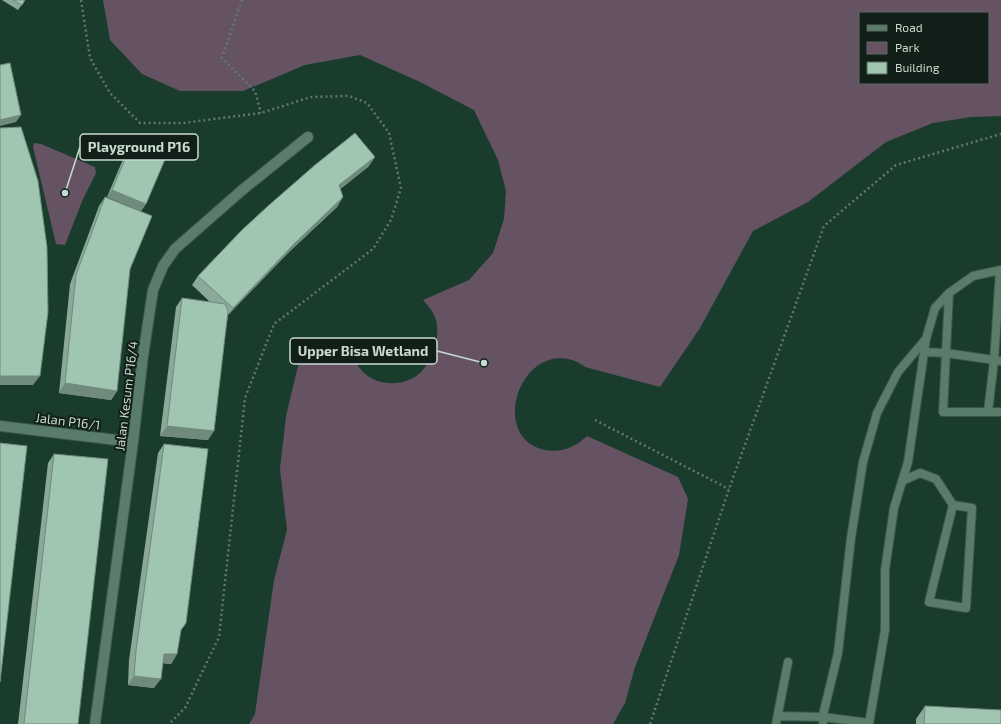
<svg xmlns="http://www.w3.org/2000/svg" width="1001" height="724" font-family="'Exo 2',sans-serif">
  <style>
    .green { fill: #655364; fill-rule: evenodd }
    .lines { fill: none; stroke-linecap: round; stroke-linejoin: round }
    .lane-casing { stroke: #395749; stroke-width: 10 }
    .street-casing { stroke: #395749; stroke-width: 12 }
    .path { stroke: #5e7a6c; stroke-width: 2.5; stroke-dasharray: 2 3; stroke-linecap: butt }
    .lane { stroke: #5a7c6a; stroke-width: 8 }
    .street { stroke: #5a7c6a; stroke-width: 10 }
    .wall { fill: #8aa998 }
    .shaded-wall { fill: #708a7c }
    .building { fill: #a0c5b1; stroke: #708a7c }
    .labels { text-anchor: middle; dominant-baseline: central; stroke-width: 4; stroke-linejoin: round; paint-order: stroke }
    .street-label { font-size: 13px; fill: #c8dbd1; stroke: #111f18 }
    .leader { fill: none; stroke: #c8dbd1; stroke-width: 1.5 }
    .callout-dot { fill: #c8dbd1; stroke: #111f18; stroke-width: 1.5 }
    .callout { fill: #111f18; stroke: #c8dbd1; stroke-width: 1.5 }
    .callout-label { font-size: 14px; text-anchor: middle; font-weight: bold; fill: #c8dbd1 }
  </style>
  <rect width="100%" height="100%" fill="#1a3c2c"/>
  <path class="green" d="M103,0H1001V116L971,117L933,123L886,142L808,202L753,231L700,328L660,387L585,367C582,365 578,362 575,361C520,341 488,438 545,450C562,453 575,447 587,436L678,477L688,499L679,555L635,667L625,703L613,724H249L255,714L274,580L287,530L280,469L286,416L299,362L333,343L352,342C353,350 354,358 358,366C370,384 395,388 413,378C431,368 441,339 436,320C434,312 428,306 423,300L469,280L493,253L504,219L506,191L498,160L474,110L420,82L360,55L305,65L243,91H180L142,74L110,40ZM860,13H988V83H860Z
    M34,143L41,144L95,167L96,173L83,199L65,245L56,244L33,147Z"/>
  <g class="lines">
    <defs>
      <path id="lane" d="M949,293L943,412H988L994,361L1000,270
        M924,352L946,353L1001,361
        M988,412H1001
        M902,481L920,473L936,479L953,505L929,602L966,608L972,508L953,505
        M778,716L823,717L869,723
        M776,724L788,662
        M823,724V715L838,653L851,538L863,462L877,413L898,372L925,340
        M869,724L885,630V570L894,508L908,462L926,339L935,308L949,293L973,276L1001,270"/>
      <path id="street" d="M0,426L133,442
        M95,724L133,442L143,356L153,290L163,266L175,249L241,191L308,137"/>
    </defs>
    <use href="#lane" class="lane-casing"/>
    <use href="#street" class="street-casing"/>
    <path class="path" d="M81,0L90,58L110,93L140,123H183L261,113L311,97L349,96L367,103L389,133L401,188L391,220L373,249L274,324L245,398L219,637L185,708L169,724
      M242,0L222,58L255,91L261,113
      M595,420L729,489
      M650,724L729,489L824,226L896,165L1001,134"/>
    <use href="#lane" class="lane"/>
    <use href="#street" class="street"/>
  </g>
  <path class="wall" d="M2,0H25L18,10Z
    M132,143L146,204L141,211L107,197L127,150Z
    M375,157L368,167L340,189L343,197L337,207L288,253L228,315L208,440L160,436L176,307L182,298L210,302L192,285L198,276Z
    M105,197L117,391L111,400L59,393L70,284L99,206Z
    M164,444L181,630L177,654L171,664L163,663L154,688L128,685L129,660L158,453Z
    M54,454L78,724H18L48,463Z
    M925,706L1001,724H916V719Z"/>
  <path class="shaded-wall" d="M21,115L16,122L0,126V120Z
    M375,157L368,167L333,195L339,185Z
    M112,190L146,204L141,211L107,197Z
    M343,197L337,207L288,253L226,317L233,308L294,244Z
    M0,376H40L33,385H0Z
    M65,383L117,391L111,400L59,393Z
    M167,426L214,431L208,440L160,436Z
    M164,654H177L171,664L158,663Z
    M134,676L161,679L154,688L128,685Z"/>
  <path class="building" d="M13,0H25L22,5Z
    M10,63L21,115L0,120V65Z
    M21,127L38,181L47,247L48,312L40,376H0V128Z
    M355,133L375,157L339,185L343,197L294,244L233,308L198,276L242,230L268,206L315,165Z
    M132,143L166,157L146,204L112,190Z
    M105,197L152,216L130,269L117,391L65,383L76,275Z
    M182,298L225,304L228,311L214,431L167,426Z
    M0,443L27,446L0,682Z
    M164,444L208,449L186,623L181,630L177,654H164L161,679L134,676L136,651Z
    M54,454L108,459L78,724H24Z
    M925,706L1001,710V724H924Z"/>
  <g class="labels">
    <g class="street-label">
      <text transform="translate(126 396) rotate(-83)">Jalan Kesum P16/4</text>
      <text transform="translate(68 421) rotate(7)">Jalan P16/1</text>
    </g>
  </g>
  <path class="leader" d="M65 193L80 147M484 363L437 351"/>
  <g class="callout-dot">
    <circle cx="65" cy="193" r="4"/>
    <circle cx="484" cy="363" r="4"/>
  </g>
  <g class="callout">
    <rect x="80" y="134" width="118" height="26" rx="4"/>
    <rect x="290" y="338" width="147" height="26" rx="4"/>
  </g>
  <g class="callout-label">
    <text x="139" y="152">Playground P16</text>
    <text x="363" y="356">Upper Bisa Wetland</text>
  </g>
  <rect x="859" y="12" width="130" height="72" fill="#111f18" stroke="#5a6a62"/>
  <rect x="867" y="25" width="20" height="6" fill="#5a7c6a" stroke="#5a6a62"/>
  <text x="895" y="32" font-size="12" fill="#c8dbd1">Road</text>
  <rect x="867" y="42" width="20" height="12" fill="#655364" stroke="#5a6a62"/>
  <text x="895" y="52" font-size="12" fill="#c8dbd1">Park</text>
  <rect x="867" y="62" width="20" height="12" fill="#a0c5b1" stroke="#5a6a62"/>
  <text x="895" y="72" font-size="12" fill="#c8dbd1">Building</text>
</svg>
